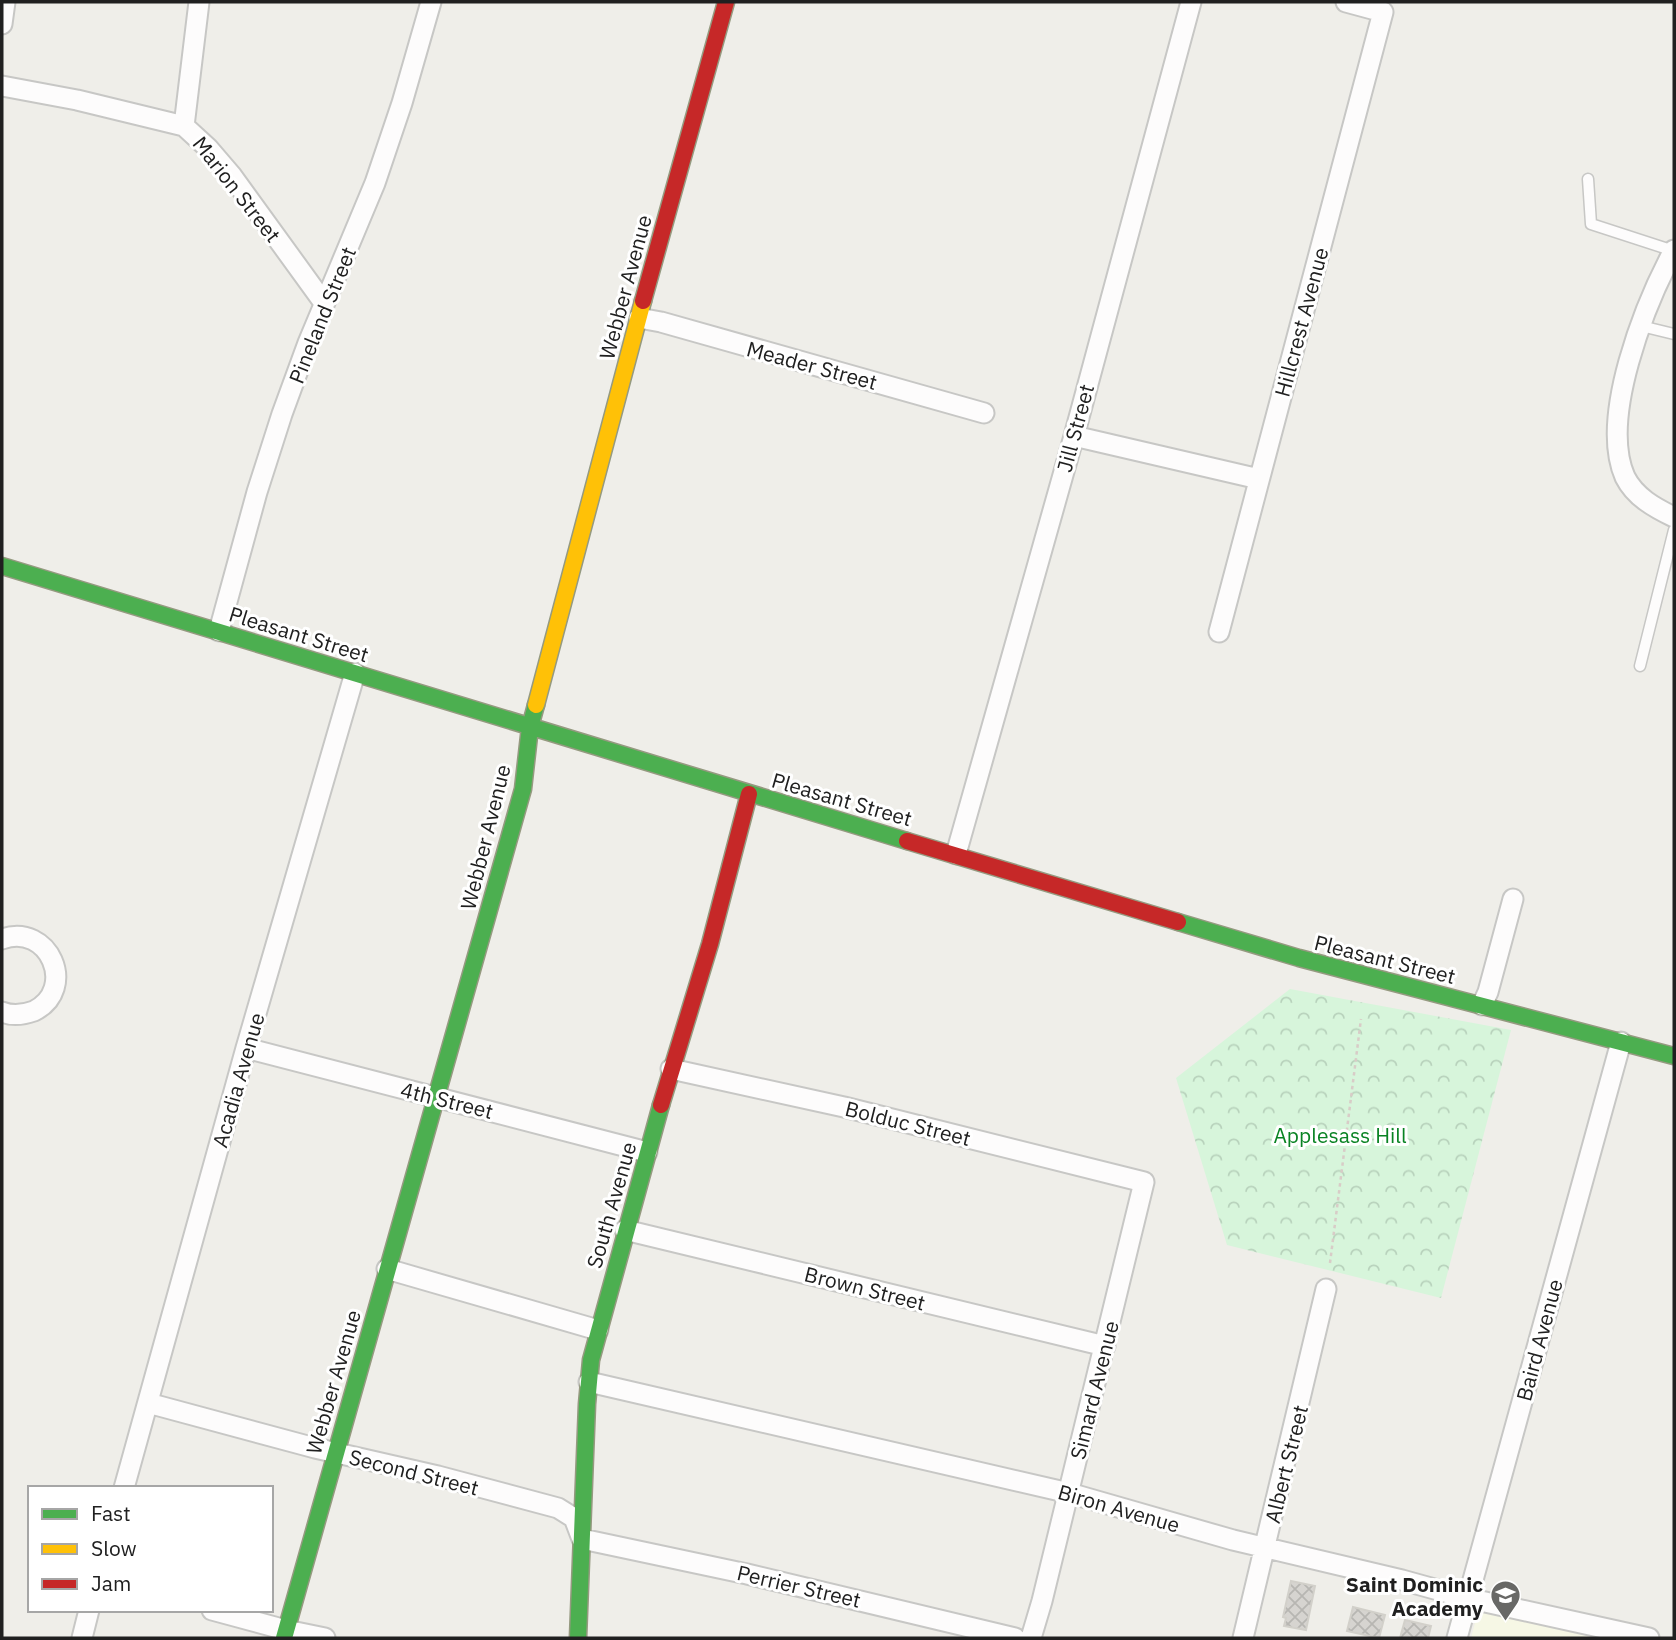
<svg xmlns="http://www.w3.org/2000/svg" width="1676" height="1640" font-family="'IBM Plex Sans',sans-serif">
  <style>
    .education { fill: #f6f7e5 }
    .park { fill: url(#park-crowns) }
    .building { fill: url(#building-cross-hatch); stroke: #d2d0ca; stroke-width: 2 }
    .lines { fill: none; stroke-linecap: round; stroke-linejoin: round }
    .lane-casing { stroke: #c7c7c5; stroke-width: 13 }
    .street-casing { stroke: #c7c7c5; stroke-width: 23 }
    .fast-casing { stroke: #959a80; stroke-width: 19 }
    .slow-casing { stroke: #959a80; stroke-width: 19 }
    .jam-casing { stroke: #959a80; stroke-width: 19 }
    .path { stroke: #d8ccc7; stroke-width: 2.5; stroke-dasharray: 3.5 3.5; stroke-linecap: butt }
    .lane { stroke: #fdfcfc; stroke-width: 10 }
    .street { stroke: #fdfcfc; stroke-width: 19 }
    .fast { stroke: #4caf50; stroke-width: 16 }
    .slow { stroke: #ffc107; stroke-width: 16 }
    .jam { stroke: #c62828; stroke-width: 16 }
    .labels { text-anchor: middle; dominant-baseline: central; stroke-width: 6; stroke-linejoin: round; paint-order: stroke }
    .street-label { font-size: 21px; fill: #202020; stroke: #fff }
    .park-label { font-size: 21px; fill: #098323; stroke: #fff }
    .poi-label { font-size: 21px; font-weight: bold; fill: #202020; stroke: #fff; text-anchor: end }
  </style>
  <defs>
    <pattern id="park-crowns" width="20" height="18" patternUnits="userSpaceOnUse" patternTransform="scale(1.75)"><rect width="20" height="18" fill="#d7f5db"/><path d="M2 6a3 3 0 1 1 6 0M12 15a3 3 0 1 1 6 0" fill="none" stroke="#b8d2bc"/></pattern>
    <pattern id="building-cross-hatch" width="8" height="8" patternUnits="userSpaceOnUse" patternTransform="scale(1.75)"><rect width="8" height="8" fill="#d6d4d0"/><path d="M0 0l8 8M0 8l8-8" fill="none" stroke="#b7b6b2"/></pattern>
  </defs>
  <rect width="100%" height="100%" fill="#efeee9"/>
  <path class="education" d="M1479,1608L1595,1638H1471Z"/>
  <path class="park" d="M1290,989L1511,1030L1441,1298L1227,1245L1176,1078Z"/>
  <path class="building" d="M1291,1581L1315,1586L1306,1630L1284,1626L1286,1618L1283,1617Z
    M1353,1607L1385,1615L1379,1638L1347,1631Z
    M1405,1620L1431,1626L1428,1638H1400Z"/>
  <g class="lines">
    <defs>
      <path id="lane" d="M1588,179L1591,224L1674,251
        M1641,326L1674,334
        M1640,666L1674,530"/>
      <path id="street" d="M2,24L5,2
        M2,86L77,100L184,126L208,148L232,176L324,303
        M184,126L199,2
        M1674,250C1645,304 1599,418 1625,477C1635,497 1655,508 1674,517
        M639,318L661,322L984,413
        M1074,436L1259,479
        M219,631L257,492L282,414L308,343L375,183L402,103L431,2
        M1219,632L1383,12L1346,2
        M956,854L1074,436L1191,2
        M2,939C49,922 78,989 34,1011C23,1015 12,1016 2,1012
        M1482,1005L1488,992L1513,899
        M246,1048L647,1152
        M671,1069L844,1107L1144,1182L1042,1601L1031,1638
        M625,1230L1105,1346
        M387,1269L598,1330
        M589,1382L1069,1493L1233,1540L1402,1580L1467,1598L1649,1638
        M148,1403L315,1448L438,1476L558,1508L574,1518L582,1539L747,1574L1015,1638
        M124,1488L246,1048L355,673
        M212,1610L286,1630L325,1638
        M82,1638L89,1610
        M1243,1638L1326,1289
        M1457,1638L1621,1042"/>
      <path id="fast" d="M2,566L907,841
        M1178,922L1299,958L1674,1056
        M284,1638L523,789L530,727L536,705
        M578,1638L587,1404L591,1360L661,1105"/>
      <path id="slow" d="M536,705L643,301"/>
      <path id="jam" d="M643,301L726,2
        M907,841L1178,922
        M661,1105L710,944L749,794"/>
    </defs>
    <use href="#lane" class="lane-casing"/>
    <use href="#street" class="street-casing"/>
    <use href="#fast" class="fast-casing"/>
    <use href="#slow" class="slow-casing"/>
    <use href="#jam" class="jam-casing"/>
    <path class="path" d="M1330,1263L1361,1019"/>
    <use href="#lane" class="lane"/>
    <use href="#street" class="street"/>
    <use href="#fast" class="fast"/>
    <use href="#slow" class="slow"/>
    <use href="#jam" class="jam"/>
  </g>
  <defs>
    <symbol id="school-pin" viewBox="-11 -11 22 30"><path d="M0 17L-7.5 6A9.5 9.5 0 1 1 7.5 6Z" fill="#686866" stroke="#fff"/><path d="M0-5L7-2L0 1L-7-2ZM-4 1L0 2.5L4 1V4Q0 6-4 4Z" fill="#fff"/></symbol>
  </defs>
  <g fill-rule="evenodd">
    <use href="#school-pin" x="1488" y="1578" width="35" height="47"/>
  </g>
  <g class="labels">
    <g class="street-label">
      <text transform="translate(237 189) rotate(52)">Marion Street</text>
      <text transform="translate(625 287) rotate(-75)">Webber Avenue</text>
      <text transform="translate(322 315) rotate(-68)">Pineland Street</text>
      <text transform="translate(1301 322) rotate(-75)">Hillcrest Avenue</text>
      <text transform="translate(812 365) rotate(15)">Meader Street</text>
      <text transform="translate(1075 428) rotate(-75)">Jill Street</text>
      <text transform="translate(299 634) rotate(17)">Pleasant Street</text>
      <text transform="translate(842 799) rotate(16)">Pleasant Street</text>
      <text transform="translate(485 837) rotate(-76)">Webber Avenue</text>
      <text transform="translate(1385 959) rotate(14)">Pleasant Street</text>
      <text transform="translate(238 1080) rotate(-74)">Acadia Avenue</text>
      <text transform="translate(447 1100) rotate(14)">4th Street</text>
      <text transform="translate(908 1123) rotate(14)">Bolduc Street</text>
      <text transform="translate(611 1205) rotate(-74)">South Avenue</text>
      <text transform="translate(865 1288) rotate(14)">Brown Street</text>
      <text transform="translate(1539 1340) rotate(-75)">Baird Avenue</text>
      <text transform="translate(333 1382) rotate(-74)">Webber Avenue</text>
      <text transform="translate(1094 1390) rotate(-76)">Simard Avenue</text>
      <text transform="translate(1286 1464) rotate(-76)">Albert Street</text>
      <text transform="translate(414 1472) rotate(14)">Second Street</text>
      <text transform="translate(1119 1508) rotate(16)">Biron Avenue</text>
      <text transform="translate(799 1586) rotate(13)">Perrier Street</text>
    </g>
    <g class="park-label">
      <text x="1340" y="1135">Applesass Hill</text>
    </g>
    <g class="poi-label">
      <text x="1483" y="1584">Saint Dominic<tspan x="1483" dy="24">Academy</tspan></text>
    </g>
  </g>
  <rect width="1676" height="1640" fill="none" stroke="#202020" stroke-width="7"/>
  <rect x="28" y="1486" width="245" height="126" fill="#ffffff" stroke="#a6a6a6" stroke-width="2"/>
  <rect x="42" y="1509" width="35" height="10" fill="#4caf50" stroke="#a6a6a6" stroke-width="2"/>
  <text x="91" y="1521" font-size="21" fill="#202020">Fast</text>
  <rect x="42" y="1544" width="35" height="10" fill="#ffc107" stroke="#a6a6a6" stroke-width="2"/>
  <text x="91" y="1556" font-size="21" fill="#202020">Slow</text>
  <rect x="42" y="1579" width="35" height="10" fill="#c62828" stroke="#a6a6a6" stroke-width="2"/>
  <text x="91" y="1591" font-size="21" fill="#202020">Jam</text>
</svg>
